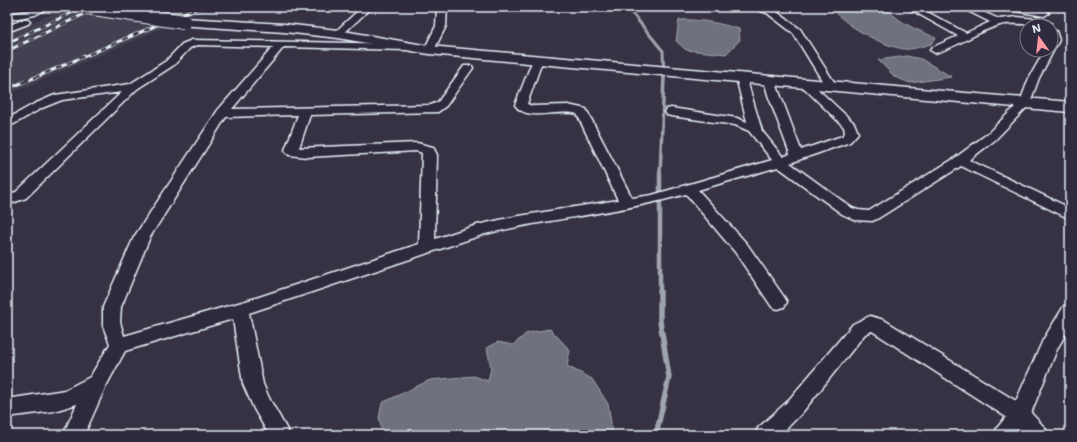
<svg xmlns="http://www.w3.org/2000/svg" width="1077" height="442" font-family="'Shantell Sans',sans-serif">
  <style>
    .built { fill: #433f51 }
    .water { fill: #70717f; stroke: #a0a4af }
    .lines { fill: none; stroke-linecap: round; stroke-linejoin: round }
    .stream-far3 { stroke: #a0a4af; stroke-width: 3 }
    .stream-far2 { stroke: #a0a4af; stroke-width: 3.5 }
    .stream-far1 { stroke: #a0a4af; stroke-width: 4.5 }
    .stream { stroke: #a0a4af; stroke-width: 5.5 }
    .street-casing { stroke: #e8f1f8; stroke-width: 3 }
    .secondary-casing { stroke: #e8f1f8; stroke-width: 3 }
    .street { fill: #2f2a3d; fill-rule: evenodd }
    .secondary { fill: #2f2a3d; fill-rule: evenodd }
    .rail-far1-casing { stroke: #e8f1f8; stroke-width: 3 }
    .rail-casing { stroke: #e8f1f8; stroke-width: 3.5 }
    .rail-far1 { stroke: #2f2a3d; stroke-width: 2; stroke-dasharray: 6; stroke-linecap: butt }
    .rail { stroke: #2f2a3d; stroke-width: 2.5; stroke-dasharray: 8; stroke-linecap: butt }
    .secondary-bridge-casing { stroke: #e8f1f8; stroke-width: 16; stroke-linecap: butt }
    .secondary-bridge { stroke: #2f2a3d; stroke-width: 14 }
  </style>
  <rect width="100%" height="100%" fill="#363244"/>
  <filter id="ink" filterUnits="userSpaceOnUse"><feTurbulence type="fractalNoise" baseFrequency=".025" numOctaves="2"/><feDisplacementMap in="SourceGraphic" scale="8" xChannelSelector="R" yChannelSelector="G"/><feConvolveMatrix kernelMatrix="1 2 1 2 8 2 1 2 1" color-interpolation-filters="sRGB"/></filter>
  <g filter="url(#ink)">
    <path class="built" d="M68,7H212L7,95V33Z"/>
    <path class="water" d="M830,7H879C891,10 896,19 906,24C916,30 926,33 936,38L931,44C923,46 912,50 904,49C879,45 845,25 830,7Z
      M679,20C700,19 719,23 739,29L740,40L726,54L686,50L676,41Z
      M907,56L921,59L952,77L910,83L895,77L878,60Z
      M550,329L570,350L567,366L592,379L608,404L613,435H383L379,418L382,403L430,380L474,376L488,381L491,368L487,348L498,342L513,345L527,333Z"/>
    <g class="lines">
      <path class="stream-far3" d="M627,7L663,51L664,78"/>
      <path class="stream-far2" d="M660,174L664,77"/>
      <path class="stream-far1" d="M660,293V173"/>
      <path class="stream" d="M656,435L669,377L660,321V292"/>
      <defs>
        <path id="street" d="M38,7H50L35,15L7,20V14L30,11Z
          M362,7H372L341,36H335L333,34L335,32Z
          M437,7H447L446,26L434,50L429,53L424,50L436,26Z
          M753,7H767L773,9L800,29L836,85L834,87H826L793,33L767,13L755,9Z
          M906,7H918L966,33L990,22L960,7H972L999,19L1017,17L1046,20L1051,23C1046,28 1011,21 1000,25C977,31 958,47 935,53L930,50L931,48L958,36Z
          M1005,7H1025L1047,11L1049,13L1044,16L1010,10Z
          M25,19L28,20L30,22L28,24L7,32V26Z
          M1051,28L1056,31L1059,40L1039,78L1029,105L995,140L969,160L1070,208V219L961,166L877,219L872,221L855,220L842,214L778,167L698,190L747,244L784,297L787,302L784,307L778,309L772,307L735,252L686,194C620,213 551,218 485,234L249,313L263,384L269,398L290,435H269L254,409L243,384L233,319L125,351L105,388L84,435H63L77,404L54,411L7,417V399L65,390L90,377L110,344L103,326V307L134,237L218,110L273,47L197,45L190,48L174,65L137,89L26,198L7,205V195L16,192L122,92L62,100L42,108L7,128V119L34,104L55,95L130,84L166,61L182,44L192,40L405,44L410,47L405,50L284,47L232,109L431,105L438,102L464,66H472L473,68L446,106L438,112L310,115L299,148L417,143L433,147L437,155L435,239L477,225L513,217L618,200L577,114C559,108 528,123 515,105L534,57L538,56L543,59L527,104L533,106L568,105L586,109L632,198L652,195L772,160L749,131L735,125L671,116L667,115L665,112L667,109L671,108L737,118L747,122L736,77L737,75L741,74L746,77L762,131L783,157L790,154L768,95L764,80L766,78H774L801,150L842,136L845,133L844,127L798,82L800,80H808L854,123L858,133L850,142L790,163L852,208L858,210L869,211L955,158L987,134L1020,102L1029,78L1045,50H1051ZM298,115L285,150L289,155L307,157L417,151L422,153L419,244L256,298L124,336L120,322L121,307L150,237L226,117Z
          M1070,304V327L1058,347L1031,413L1045,428L1048,435H1025L1020,430L1017,435H994L997,428L1006,417L872,331L865,334L801,414L780,435H755L758,428L787,402L853,324L870,316L884,320L1016,401L1043,340L1064,306Z"/>
        <path id="secondary" d="M184,18L284,24L338,30L429,46L1070,102V112L429,54L338,38L284,32L179,25L177,22L179,19Z"/>
      </defs>
      <use href="#street" class="street-casing"/>
      <use href="#secondary" class="secondary-casing"/>
      <use href="#street" class="street"/>
      <use href="#secondary" class="secondary"/>
      <defs>
        <path id="rail-far1" d="M7,43L84,7
          M7,51L99,7
          M34,78L199,7"/>
        <path id="rail" d="M7,89L36,77"/>
      </defs>
      <use href="#rail-far1" class="rail-far1-casing"/>
      <use href="#rail" class="rail-casing"/>
      <use href="#rail-far1" class="rail-far1"/>
      <use href="#rail" class="rail"/>
      <defs>
        <path id="secondary-bridge" d="M87,7L184,22"/>
      </defs>
      <use href="#secondary-bridge" class="secondary-bridge-casing"/>
      <use href="#secondary-bridge" class="secondary-bridge"/>
    </g>
  </g>
  <rect width="1077" height="442" fill="none" stroke="#2f2a3d" stroke-width="24"/>
  <rect x="12" y="12" width="1053" height="418" fill="none" stroke="#e8f1f8" stroke-width="1.5" filter="url(#ink)"/>
  <g transform="translate(1039 38) rotate(345)"><circle r="19" fill="#2f2a3d" stroke="#797a88"/>
  <path d="M0-3L7 15L0 10L-7 15Z" fill="#ff9aa2"/>
  <text y="-6" font-size="11" font-weight="bold" text-anchor="middle" fill="#e8f1f8">N</text>
  </g>
</svg>
